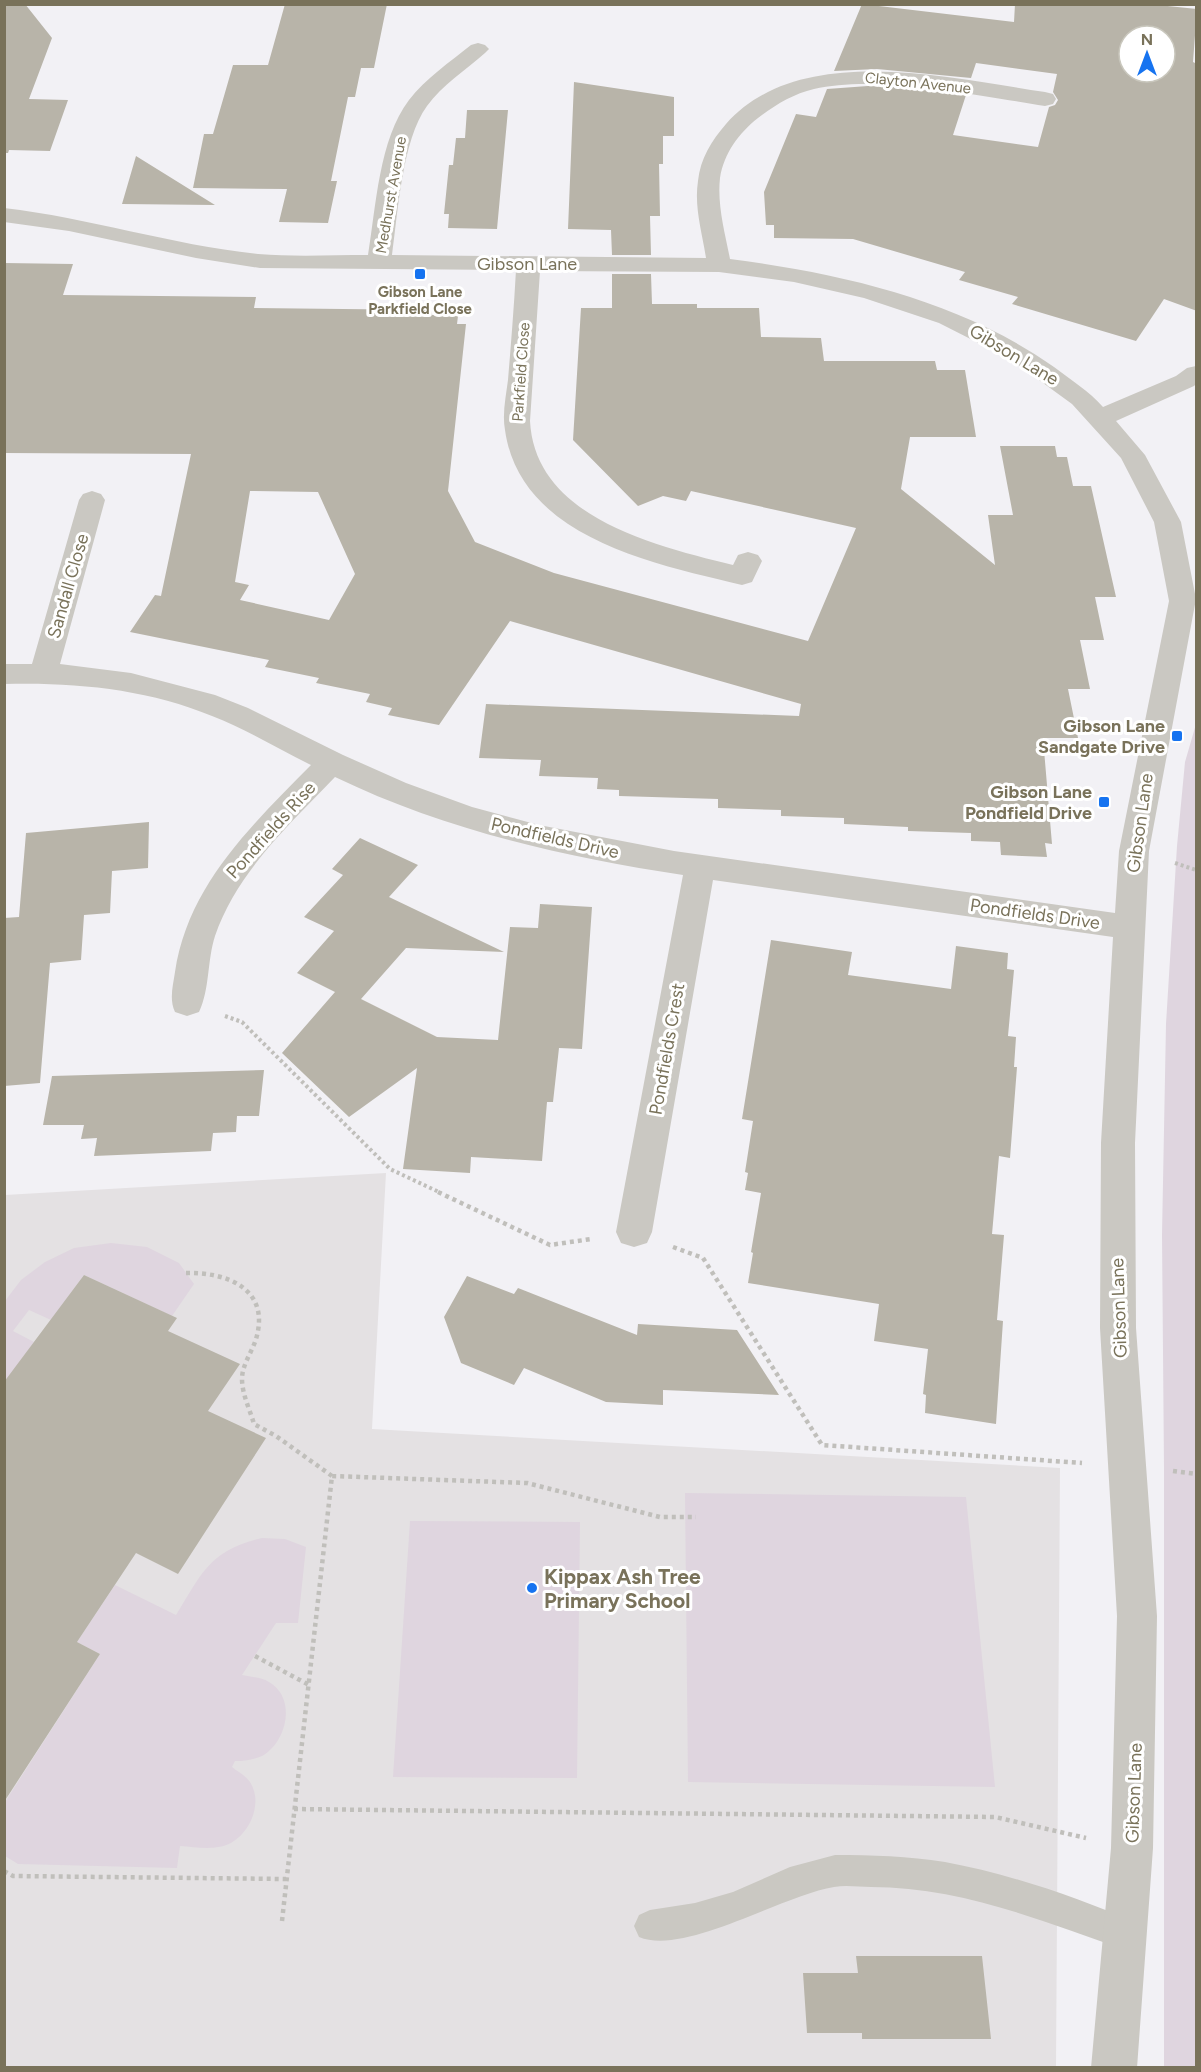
<svg xmlns="http://www.w3.org/2000/svg" width="1201" height="2072" font-family="Figtree,sans-serif">
  <style>
    .built { fill: #e4e1e3 }
    .green { fill: #dfd5df }
    .building { fill: #b8b4a9; fill-rule: evenodd }
    .lines { fill: none; stroke-linecap: round; stroke-linejoin: round }
    .path-far1 { stroke: #c0bfbb; stroke-width: 4; stroke-dasharray: 3 3; stroke-linecap: butt }
    .path { stroke: #c0bfbb; stroke-width: 4.5; stroke-dasharray: 4 4; stroke-linecap: butt }
    .lane { fill: #cac8c2; fill-rule: evenodd }
    .street { fill: #cac8c2; fill-rule: evenodd }
    .poi-dot { fill: #1673f0; stroke: #fff; stroke-width: 2 }
    .labels { text-anchor: middle; dominant-baseline: central; stroke-width: 6; stroke-linejoin: round; paint-order: stroke }
    .far-street-label { font-size: 15px; fill: #79725a; stroke: #fff }
    .far-poi-label { font-size: 15px; font-weight: bold; fill: #79725a; stroke: #fff }
    .street-label { font-size: 18px; fill: #79725a; stroke: #fff }
    .poi-label { font-size: 18px; font-weight: bold; fill: #79725a; stroke: #fff; text-anchor: end }
    .near-poi-label { font-size: 21px; font-weight: bold; fill: #79725a; stroke: #fff; text-anchor: start }
  </style>
  <rect width="100%" height="100%" fill="#f2f1f5"/>
  <path class="built" d="M386,1173L372,1429L1060,1468L1056,2067H5V1195Z"/>
  <path class="green" d="M1196,724V2067L1164,2068V1469L1162,1235L1166,1024L1177,846L1185,762Z
    M111,1243L147,1247L179,1263L194,1284L172,1316L84,1275L51,1320L29,1310L13,1331L34,1342L5,1382V1301L21,1280L45,1262L74,1248Z
    M685,1493L966,1497L995,1787L688,1782Z
    M410,1521L580,1522L577,1778L393,1777Z
    M262,1538L285,1539L306,1547L298,1623H276L242,1675C251,1677 261,1677 269,1682C297,1698 287,1742 262,1756C253,1760 244,1761 235,1761L232,1767C238,1772 245,1775 250,1782C263,1802 251,1832 231,1843C216,1851 196,1847 180,1846L177,1868L18,1864L5,1856V1802L100,1654L77,1642L115,1585L176,1615C203,1572 209,1551 262,1538Z"/>
  <path class="building" d="M4,4H25L52,38L29,99L68,100L50,151L9,150L8,153H4Z
    M285,4H387L374,68H361L355,97H348L331,181H337L328,223L279,222L287,189L193,188L204,134H213L233,65H268Z
    M862,4L1014,22L1015,4H1148L1197,9L1193,62L1197,64V311L1164,299L1136,341L1012,304L1018,297L959,280L965,272L853,239L774,238V225H766L764,192L796,114L816,117L827,89L868,86L897,87L966,95L953,135L1038,147L1049,107L1055,105L1058,100L1053,92L1057,74L976,63L971,78L877,69L834,71ZM1129,36H1165V72H1129Z
    M574,82L674,97V136H663V164H659L660,216H650L651,255H612L611,230L568,229Z
    M467,110H508L497,229L448,228L449,214H444L449,165H453L456,138H465Z
    M136,156L215,205L122,204Z
    M4,263L73,264L63,295L256,297L254,308L432,310V315L458,316L457,324H466L448,491L475,542L554,573L808,641L856,528L691,491L686,501L663,496L638,506L573,440L581,308H612V274H651L652,304H697V308H759L761,337L821,338L824,361H935L937,370H965L976,437H910L901,489L995,565L988,515H1013L1000,446H1055L1057,457H1067L1073,486H1091L1116,597H1095L1104,640H1080L1090,689H1068L1078,738H1043L1052,844L1045,843L1047,857L1001,855L1000,842L971,841V833L908,831V827L844,824V818L781,816V810L718,808V799L619,796V790L597,789L598,778L539,776L541,760L479,758L486,704L799,716L801,704L510,621L439,725L388,715L392,708L366,702L370,694L316,683L319,678L265,667L269,660L130,632L155,595L161,596L191,454L4,453ZM250,491L318,492L355,574L329,620L240,600L249,585L235,582Z
    M149,822L148,868L112,871L110,913L84,915L81,960L50,963L40,1083L4,1086V918L19,917L26,833Z
    M360,838L418,865L389,897L504,952L406,948L361,999L437,1037L498,1040L510,927L538,928L540,904L592,907L582,1049L559,1048L553,1102H547L542,1161L471,1157L470,1173L403,1169L417,1068L349,1117L282,1053L335,992L297,973L334,931L304,917L343,875L332,869Z
    M771,940L852,952L848,975L951,989L956,946L1008,953L1007,969L1014,970L1008,1036L1016,1037L1014,1067H1017L1010,1158L999,1156L992,1234L1004,1235L997,1320L1003,1321L996,1424L925,1413L926,1395L923,1394L928,1349L874,1341L879,1304L748,1283L753,1253L751,1252L761,1193L745,1190L748,1173L745,1172L753,1121L742,1119Z
    M264,1070L259,1116H237L236,1132L213,1133L211,1151L94,1156L97,1138L81,1139L84,1125H43L52,1076Z
    M84,1275L177,1318L168,1331L240,1364L208,1411L266,1438L178,1574L136,1553L77,1642L100,1654L4,1802V1382Z
    M467,1276L514,1294L518,1288L637,1335L638,1324L737,1330L779,1395L663,1390V1405L606,1402L524,1368L514,1385L461,1363L444,1317Z
    M856,1956H982L991,2039H862V2033H807L803,1973H858Z"/>
  <g class="lines">
    <path class="path-far1" d="M1175,863L1196,870
      M225,1016L242,1022L390,1169L441,1193"/>
    <path class="path" d="M438,1192L550,1245L591,1239
      M673,1247L703,1258L822,1445L1082,1463
      M186,1273C227,1272 271,1289 256,1339C252,1352 242,1365 242,1379C242,1394 250,1410 254,1424L276,1436L332,1476
      M1173,1471L1196,1474
      M255,1656L309,1685
      M294,1809L995,1817L1086,1838
      M4,1871L13,1876L286,1879
      M282,1921L332,1476L527,1483L660,1517H696"/>
    <path class="lane" d="M835,1855C872,1855 908,1856 945,1862C1010,1874 1076,1897 1137,1923L1142,1934L1137,1945L1126,1950C1043,1921 960,1887 871,1887C859,1887 846,1885 834,1887C783,1895 685,1956 639,1937L634,1926L639,1915L650,1910L695,1903L733,1892L790,1867Z"/>
    <path class="street" d="M478,43L485,45L489,49L485,53C466,70 442,85 427,106C402,140 398,213 392,255L706,258C702,232 694,207 698,181C700,159 712,140 726,124C799,41 949,78 1045,92L1053,94L1056,99L1053,104L1045,106C980,96 877,74 814,89C793,94 775,105 758,118C739,133 724,153 720,178C717,205 725,233 730,259C843,274 959,300 1054,367C1071,380 1089,391 1103,407L1176,376L1187,368L1196,366V384L1194,386L1116,421L1145,455L1181,522L1196,599L1149,851L1135,1143L1136,1328L1157,1616L1153,1848L1137,2068H1091L1111,1848L1117,1616L1100,1328L1101,1143L1113,937L713,880L652,1232L647,1243L634,1247L621,1243L616,1232L683,875C564,857 445,830 335,777C289,825 237,872 215,936C207,961 210,989 199,1012L187,1016L175,1012C169,999 173,986 175,972C188,885 252,825 311,765C278,749 246,729 212,716C147,689 75,682 4,684V664H32L79,500L83,494L92,491L101,494L105,500L60,664L131,673L215,695L248,708L343,755L406,783L472,807L539,825L674,851L1115,913L1119,851L1169,601L1154,522L1121,458L1072,404L1010,359L939,323L864,298L794,282L719,272L540,271L530,421C535,518 656,546 733,565L738,555L748,552L758,555L762,561L752,582L742,585C655,564 520,538 505,430C502,414 506,396 508,380C511,343 514,307 516,270L260,268L196,258L69,231L4,222V208C90,218 172,245 258,254C294,257 332,255 368,255C376,207 379,139 409,100C426,78 450,62 471,45Z"/>
  </g>
  <g class="poi-dot">
    <rect x="414" y="268" width="12" height="12" rx="3"/>
    <rect x="1171" y="730" width="12" height="12" rx="3"/>
    <rect x="1098" y="796" width="12" height="12" rx="3"/>
    <circle cx="532" cy="1588" r="6"/>
  </g>
  <g class="labels">
    <g class="far-street-label">
      <text transform="translate(918 83) rotate(6)">Clayton Avenue</text>
      <text transform="translate(391 195) rotate(-80)">Medhurst Avenue</text>
      <text transform="translate(521 372) rotate(-86)">Parkfield Close</text>
    </g>
    <g class="far-poi-label">
      <text x="420" y="292">Gibson Lane<tspan x="420" dy="17">Parkfield Close</tspan></text>
    </g>
    <g class="street-label">
      <text x="527" y="264">Gibson Lane</text>
      <text transform="translate(1014 355) rotate(31)">Gibson Lane</text>
      <text transform="translate(68 586) rotate(-74)">Sandall Close</text>
      <text transform="translate(1140 823) rotate(-82)">Gibson Lane</text>
      <text transform="translate(271 830) rotate(-48)">Pondfields Rise</text>
      <text transform="translate(555 838) rotate(13)">Pondfields Drive</text>
      <text transform="translate(1035 914) rotate(8)">Pondfields Drive</text>
      <text transform="translate(667 1049) rotate(-80)">Pondfields Crest</text>
      <text transform="translate(1119 1308) rotate(-92)">Gibson Lane</text>
      <text transform="translate(1134 1793) rotate(-88)">Gibson Lane</text>
    </g>
    <g class="poi-label">
      <text x="1165" y="726">Gibson Lane<tspan x="1165" dy="21">Sandgate Drive</tspan></text>
      <text x="1092" y="792">Gibson Lane<tspan x="1092" dy="21">Pondfield Drive</tspan></text>
    </g>
    <g class="near-poi-label">
      <text x="544" y="1576">Kippax Ash Tree<tspan x="544" dy="24">Primary School</tspan></text>
    </g>
  </g>
  <rect width="1201" height="2072" fill="none" stroke="#79725a" stroke-width="12"/>
  <g transform="translate(1147 54)"><circle r="28" fill="#ffffff" stroke="#c9c7bd" stroke-width="1.5"/>
  <path d="M0-4.5L10 22L0 15L-10 22Z" fill="#1673f0"/>
  <text y="-9" font-size="16" font-weight="bold" text-anchor="middle" fill="#79725a">N</text>
  </g>
</svg>
